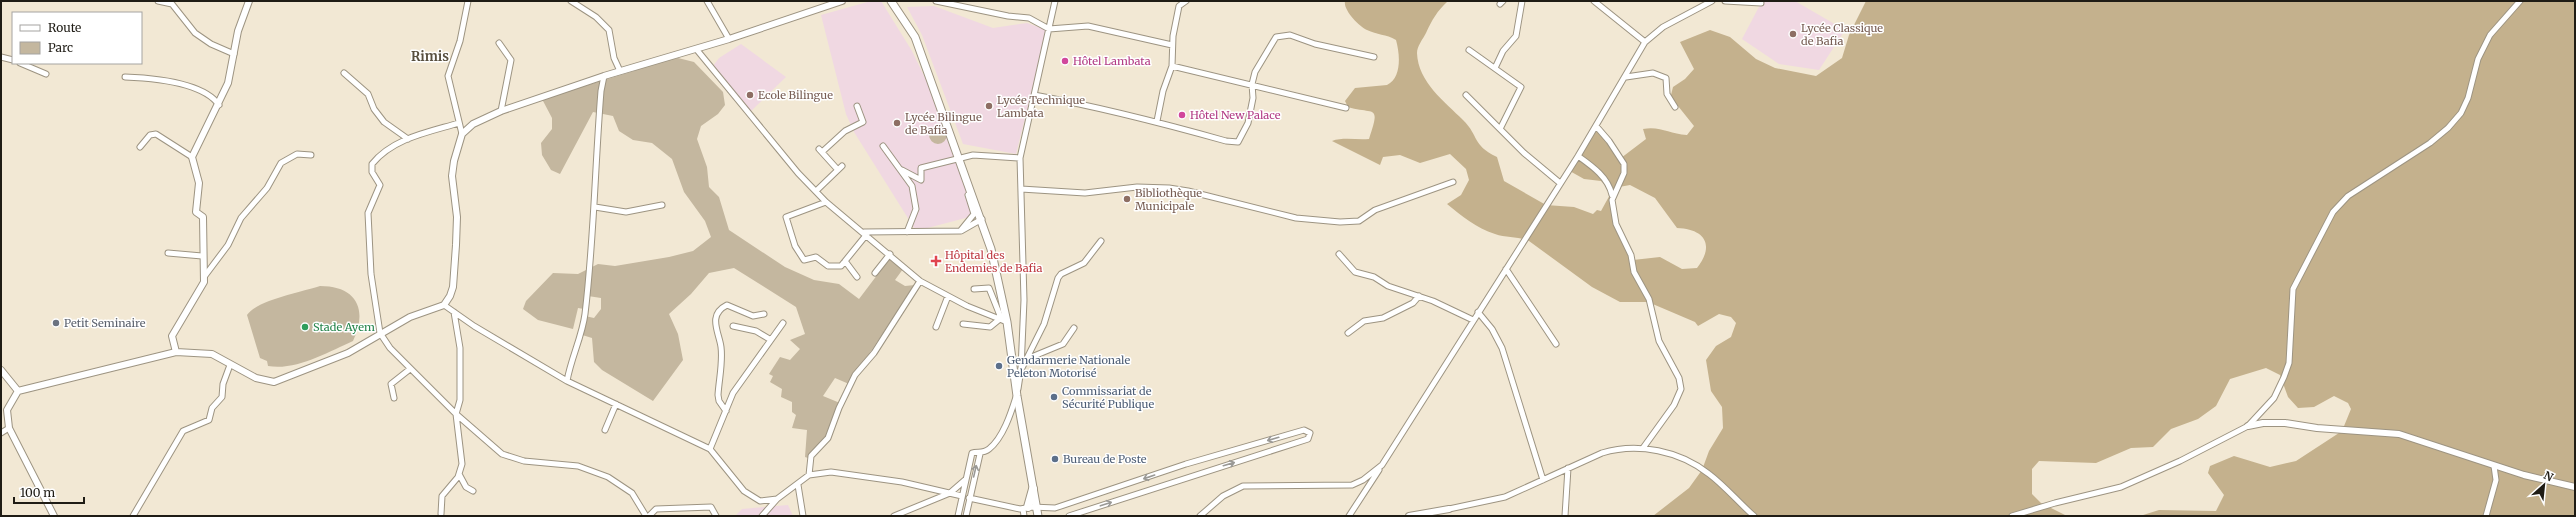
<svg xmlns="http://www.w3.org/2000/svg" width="2576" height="517" font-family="Merriweather,serif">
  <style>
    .education { fill: #f0d8e2 }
    .green { fill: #c4b79f }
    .forest { fill: #c4b18d; fill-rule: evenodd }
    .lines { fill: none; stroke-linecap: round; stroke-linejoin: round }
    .minor-casing { stroke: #9d9482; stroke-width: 7 }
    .tertiary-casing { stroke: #9d9482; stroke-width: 8 }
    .secondary-casing { stroke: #9d9482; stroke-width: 9 }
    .primary-casing { stroke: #9d9482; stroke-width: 10 }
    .minor { stroke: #fff; stroke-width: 5 }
    .tertiary { stroke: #fff; stroke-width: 6 }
    .secondary { stroke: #fff; stroke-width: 7 }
    .primary { stroke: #fff; stroke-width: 8 }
    .oneway { stroke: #9a9996 }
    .education-dot { fill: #8d6e63; stroke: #fff; stroke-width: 1.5 }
    .hotel-dot { fill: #d1479c; stroke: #fff; stroke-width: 1.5 }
    .health-dot { fill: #e0444e; stroke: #fff; stroke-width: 1.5 }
    .worship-dot { fill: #6b7280; stroke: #fff; stroke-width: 1.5 }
    .leisure-dot { fill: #2e9e5b; stroke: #fff; stroke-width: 1.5 }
    .service-dot { fill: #5c6f8a; stroke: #fff; stroke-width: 1.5 }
    .labels { text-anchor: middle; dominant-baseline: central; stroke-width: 3; stroke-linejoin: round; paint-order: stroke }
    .education-label { font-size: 11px; fill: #785e54; stroke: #fff; text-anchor: start }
    .hotel-label { font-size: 11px; fill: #b23c85; stroke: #fff; text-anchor: start }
    .health-label { font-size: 11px; fill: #be3a42; stroke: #fff; text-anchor: start }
    .worship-label { font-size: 11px; fill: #5b616d; stroke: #fff; text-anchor: start }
    .leisure-label { font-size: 11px; fill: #27864d; stroke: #fff; text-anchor: start }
    .service-label { font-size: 11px; fill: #4e5e75; stroke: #fff; text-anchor: start }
    .quarter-label { font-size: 13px; font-weight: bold; fill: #584f3f; stroke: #fff }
  </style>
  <rect width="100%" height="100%" fill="#f2e8d4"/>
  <path class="education" d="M871,1H881L912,51L937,103L977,215L916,231L854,132L846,114L821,15Z
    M1762,1H1795L1845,30L1819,70L1779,64L1742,39Z
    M934,6L993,28L1027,23L1047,30L1016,154L963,144L922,35L907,7Z
    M741,44L786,77L748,114L710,70L719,58Z
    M788,505L793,516H735L742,509Z"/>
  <path class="green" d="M678,58L694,62L723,92L725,105L718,114L701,126L697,139L707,167L709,187L719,197L729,230L785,267L814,280L839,284L859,299L890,258L903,269L895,280L905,286L915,285L849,384L835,378L823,396L840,403C836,413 833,427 827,436C822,445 814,448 808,458L805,457L807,430L792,428L796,415L792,412V402L781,397L782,389L770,382L773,376L769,374L780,357L790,360L800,349L790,340L805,334L796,307L734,268L709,273L691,294L669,314L678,334L683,360L653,401L602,370L594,362L592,338L579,334L585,316L594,318L601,309V298L588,296L584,309L578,308L573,329L538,320L523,309L526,301L553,273L578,274L598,264L615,266L669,257L693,251L711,237L705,221L684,192L672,159L652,143L633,140L619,131L613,116L593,112L560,174L551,170L542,155L541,143L552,129V118L542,99L634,71L650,63Z
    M929 135a9 9 0 1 1 18 0a9 9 0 1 1-18 0Z
    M320,286C357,286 368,310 353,341C328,352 296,371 268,366L267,361L260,358L247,315C257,300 302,292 320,286Z"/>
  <path class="forest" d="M1345,1H1448C1437,11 1432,20 1426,33C1423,39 1417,46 1417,53C1418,82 1445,102 1463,120C1480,137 1471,144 1497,157L1504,181L1546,205L1574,207L1593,214L1597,210L1601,211L1612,191L1601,181L1584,179L1568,170L1596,126L1621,158L1646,139L1643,129C1661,126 1669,134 1687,135L1694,126L1678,106L1669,103L1673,87L1685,79L1694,69L1680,42L1710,30L1730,37L1756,59L1775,68L1816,76L1842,58L1849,35L1866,1H2575V516H2140L2159,510L2216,511L2224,495L2208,473L2210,466L2234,456L2270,467L2296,461L2342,431L2351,409L2348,403L2334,396L2314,407L2298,408L2288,397L2280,375L2266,368L2230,379L2216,406L2198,419L2171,429L2153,447L2131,448L2096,463L2039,461L2032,469V494L2041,503L2067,516H1653L1689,488L1702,470L1709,451L1723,428L1722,407L1711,391L1706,360L1716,346L1731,337L1736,323L1731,317L1719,314L1698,326L1695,322L1648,302H1620L1592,287L1529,241C1518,236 1506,238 1495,234C1476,228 1462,216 1447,204L1461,195L1469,180L1466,169L1450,154L1420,163L1400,155L1383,157L1380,165L1332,141C1343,137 1356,140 1369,139C1381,103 1374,115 1348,107L1345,101L1355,88L1387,85C1402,78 1400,54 1396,40C1386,34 1377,35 1367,30C1359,26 1343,10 1345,1ZM1630,185L1655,198L1677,228C1705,229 1715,245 1697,268L1682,269L1660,257L1633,260L1618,231L1613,198L1619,187Z"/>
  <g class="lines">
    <defs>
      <path id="minor" d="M158,1L172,4L195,33L211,44L234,54
        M571,1L596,17L609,30L614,58L620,71
        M707,1L729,39
        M936,1L1008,16L1029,18L1049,29L1088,26L1172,45
        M1725,1L1761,3
        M1500,4L1503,1
        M1645,42L1663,27L1712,1
        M499,43L511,60L501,111
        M697,50L798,173L826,202L920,281L967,306L1007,322
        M1469,50L1521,87L1501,127
        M1,57L13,60
        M20,63L46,74
        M1172,66L1173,36L1179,6L1186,1
        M1495,68L1503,51L1516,36L1522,1
        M344,73L368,94L374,109L384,122L408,139
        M125,77C151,78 203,82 219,105
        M1626,77L1653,73L1666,78L1667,94L1675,107
        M1034,95C1100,107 1162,123 1226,141L1238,142L1248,123L1253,98L1252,84L1255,72L1276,37L1290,35L1315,44L1374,57
        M1466,95L1524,153L1560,183
        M1157,121L1163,91L1172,66L1346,108
        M459,123C429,132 393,138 372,164V172L380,185L368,213L371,274L380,333L390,348L456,414L502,454L524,461L578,466L608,477L632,493L646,516
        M1596,126L1609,141L1624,164V173L1612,200L1616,224L1631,255L1634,272L1649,299L1659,341L1679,378L1681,389L1674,405L1643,448
        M462,134L448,76L460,41L468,1
        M883,146L912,186L916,209L907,232
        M140,147L150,135L156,134L192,157
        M819,149L838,170
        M822,152L845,131L863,122L857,106
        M1578,156C1592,166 1608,177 1612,195
        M902,170L921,180V168L973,155L1020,158
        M1021,189L1085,193L1137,187L1169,188L1188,191L1296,218L1340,222L1359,221L1375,210L1453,182
        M816,191L842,166
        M826,202L786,217L795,246L804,260L816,257L828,266H841L867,234
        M595,207L626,212L662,205
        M961,230L974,214L968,195
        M864,232L961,231L982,219
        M168,253L202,256
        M1339,254L1355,272L1374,277L1388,286L1433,301L1473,320
        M845,261L857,277
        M1506,269L1556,344
        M875,273L890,254
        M204,277L228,245L241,218L267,188L281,163L297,154L311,155
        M444,305L474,326L567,381L710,449L744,491L760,501L777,499L809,475L831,472L902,482L962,496
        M1478,312L1492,329L1502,348L1543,480
        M963,324L990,327L1001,318L989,288L974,289
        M733,326L756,331L771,340
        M936,327L948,296
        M1348,333L1364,321L1383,318L1413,303L1419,296
        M1029,358L1063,344L1074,328
        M1022,368L1044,324L1058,278L1061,274L1084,263L1101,241
        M567,381C571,358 582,337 585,314C594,240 595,165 601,91L604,76
        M1018,389L1021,369L1024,300L1020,158L1055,1
        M394,398L391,384L410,369
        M726,411L719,401L718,395C719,379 723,363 721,347C719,332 707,315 727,305L753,316L764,314
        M605,430L616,404
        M1,433L9,428
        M710,449L733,393L783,323
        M459,474L466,487L473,491
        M809,475L811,456L828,438L839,408L855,375L874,353L920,281
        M798,485L803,516
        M969,498L1020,509L1032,507L1055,508L1186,464L1304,430L1310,433L1308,439L1069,516
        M1023,509L1024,516
        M1449,509L1505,497L1602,453C1638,442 1680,451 1709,474C1725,486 1739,503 1754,516
        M441,514L442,496L458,477L462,464L456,414L460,400V348L454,312
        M133,516L183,431L209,420L212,408L222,397L223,384L230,365
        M649,516L656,509L711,507L716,516
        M762,516L777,499
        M894,516L950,493L965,480
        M958,516L972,453C977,451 983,454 989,449C1003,438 1011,413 1016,397
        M966,516L980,454
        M1200,516L1223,496L1243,486L1352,485L1363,480L1382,465L1578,156L1645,42L1594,1
        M1349,516L1379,470
        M1565,516L1568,468
        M2012,516L2055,503L2121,487L2180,461L2248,426L2274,398L2284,377L2289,363L2293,289L2333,212L2348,196L2430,143L2448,128L2461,113L2468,98L2478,59L2490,35L2520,1
        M2486,516L2496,480L2494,466"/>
      <path id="tertiary" d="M176,352L172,336L204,282L203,217L196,212L199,183L192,157L228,83L238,31L249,1
        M1,370L18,391
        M2248,426L2263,423H2285L2317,428L2399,434L2524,475L2575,487
        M54,516L9,428L7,410L18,391L176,352L212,354L256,378L274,382L348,353L410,317L444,305L450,296L453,287L456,245L457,217L452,176L454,161L462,134L473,124L501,111L604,76L729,39L842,1
        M1409,516L1449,509"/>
      <path id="secondary" d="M891,1L915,37L991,249L1007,322L1017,396L1038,516"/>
      <path id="primary" d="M1028,507L1033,489"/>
    </defs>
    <use href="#minor" class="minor-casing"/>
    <use href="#tertiary" class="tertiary-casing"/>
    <use href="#secondary" class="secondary-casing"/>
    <use href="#primary" class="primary-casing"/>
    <use href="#minor" class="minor"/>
    <use href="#tertiary" class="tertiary"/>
    <use href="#secondary" class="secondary"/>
    <use href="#primary" class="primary"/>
  </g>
  <defs><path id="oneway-shaft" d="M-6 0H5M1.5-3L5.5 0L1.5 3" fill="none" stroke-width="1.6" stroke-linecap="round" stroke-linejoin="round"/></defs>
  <g class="oneway">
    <use href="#oneway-shaft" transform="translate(1273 439) rotate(164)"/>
    <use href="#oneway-shaft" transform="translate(1229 464) rotate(-16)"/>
    <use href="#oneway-shaft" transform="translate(975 471) rotate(-77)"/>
    <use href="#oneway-shaft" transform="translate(1149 477) rotate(161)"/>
    <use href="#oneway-shaft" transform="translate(1106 504) rotate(-18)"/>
  </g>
  <g class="education-dot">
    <circle cx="1793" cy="34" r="4"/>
    <circle cx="750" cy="95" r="4"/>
    <circle cx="989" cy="106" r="4"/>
    <circle cx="897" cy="123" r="4"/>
    <circle cx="1127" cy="199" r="4"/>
  </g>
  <g class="hotel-dot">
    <circle cx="1065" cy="61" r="4"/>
    <circle cx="1182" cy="115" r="4"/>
  </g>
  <path class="health-dot" d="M934 255h4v4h4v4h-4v4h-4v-4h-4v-4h4z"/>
  <circle class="worship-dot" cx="56" cy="323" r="4"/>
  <circle class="leisure-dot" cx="305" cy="327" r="4"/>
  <g class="service-dot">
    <circle cx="999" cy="366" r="4"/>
    <circle cx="1054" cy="397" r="4"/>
    <circle cx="1055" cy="459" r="4"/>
  </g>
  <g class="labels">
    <g class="education-label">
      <text x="1801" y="28">Lycée Classique<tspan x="1801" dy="13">de Bafia</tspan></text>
      <text x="758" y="95">Ecole Bilingue</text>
      <text x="997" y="100">Lycée Technique<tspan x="997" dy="13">Lambata</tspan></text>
      <text x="905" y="117">Lycée Bilingue<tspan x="905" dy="13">de Bafia</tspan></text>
      <text x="1135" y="193">Bibliothèque<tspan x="1135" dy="13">Municipale</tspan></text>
    </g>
    <g class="hotel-label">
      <text x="1073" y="61">Hôtel Lambata</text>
      <text x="1190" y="115">Hôtel New Palace</text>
    </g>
    <g class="health-label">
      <text x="945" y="255">Hôpital des<tspan x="945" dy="13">Endemies de Bafia</tspan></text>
    </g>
    <g class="worship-label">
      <text x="64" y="323">Petit Seminaire</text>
    </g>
    <g class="leisure-label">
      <text x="313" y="327">Stade Ayem</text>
    </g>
    <g class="service-label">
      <text x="1007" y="360">Gendarmerie Nationale<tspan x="1007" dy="13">Peleton Motorisé</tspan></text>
      <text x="1062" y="391">Commissariat de<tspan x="1062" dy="13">Sécurité Publique</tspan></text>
      <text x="1063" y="459">Bureau de Poste</text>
    </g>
    <g class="quarter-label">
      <text x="430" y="56">Rimis</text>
    </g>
  </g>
  <rect width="2576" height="517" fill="none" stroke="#1f1c15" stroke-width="4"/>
  <rect x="12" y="12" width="130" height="52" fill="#ffffff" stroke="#a5a4a1"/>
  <rect x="20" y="25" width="20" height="6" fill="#ffffff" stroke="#a5a4a1"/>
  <text x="48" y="32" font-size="12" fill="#1f1c15">Route</text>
  <rect x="20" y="42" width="20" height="12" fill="#c4b79f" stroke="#a5a4a1"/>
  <text x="48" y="52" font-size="12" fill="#1f1c15">Parc</text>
  <g transform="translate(2544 485) rotate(27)" stroke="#ffffff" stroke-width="3" paint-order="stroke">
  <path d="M0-3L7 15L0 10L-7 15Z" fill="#1f1c15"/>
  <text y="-6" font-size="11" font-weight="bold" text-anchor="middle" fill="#1f1c15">N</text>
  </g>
  <path d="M14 497v6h70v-6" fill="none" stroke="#1f1c15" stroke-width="2"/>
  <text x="20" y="497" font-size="12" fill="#1f1c15" stroke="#ffffff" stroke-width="3" paint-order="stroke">100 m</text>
</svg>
